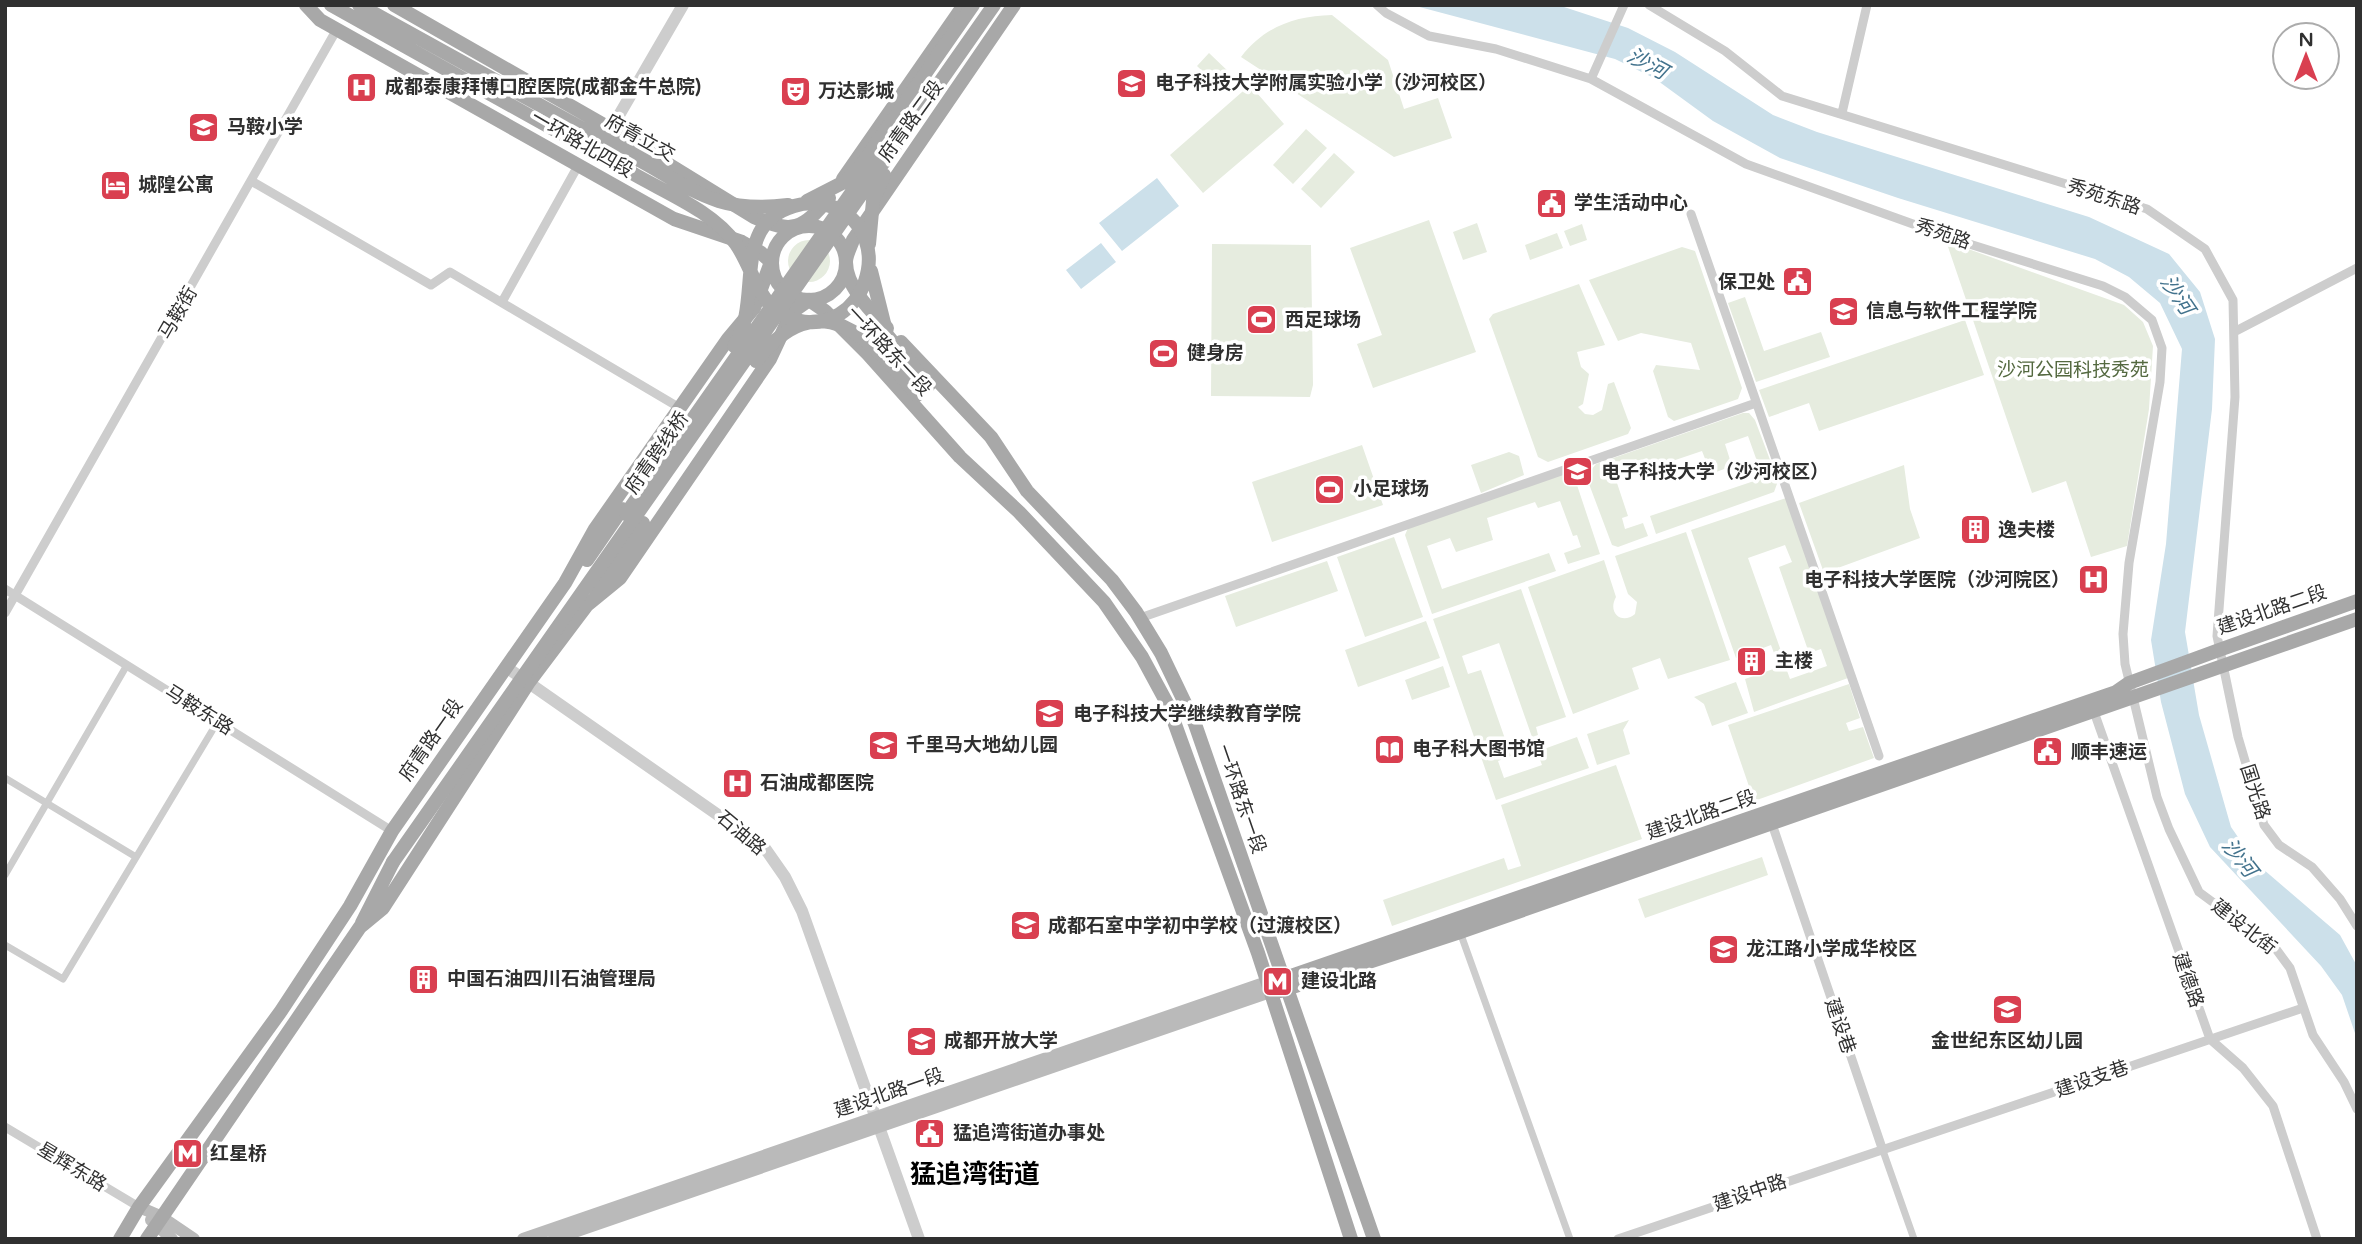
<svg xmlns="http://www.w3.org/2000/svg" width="2362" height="1244" font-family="'Varela Round','Noto Sans SC',sans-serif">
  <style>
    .green { fill: #e6ecdf }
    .water { fill: #cce0ea }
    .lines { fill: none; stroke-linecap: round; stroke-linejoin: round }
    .pedestrian { stroke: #cdcdcd; stroke-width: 7 }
    .minor { stroke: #cdcdcd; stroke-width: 9 }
    .tertiary { stroke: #cdcdcd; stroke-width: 12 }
    .secondary { stroke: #bababa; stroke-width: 12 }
    .primary { stroke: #a8a8a8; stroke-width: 14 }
    .primary-bridge { stroke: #a8a8a8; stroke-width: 14 }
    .labels { text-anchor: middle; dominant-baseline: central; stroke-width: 7; stroke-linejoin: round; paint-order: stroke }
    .poi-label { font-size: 19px; font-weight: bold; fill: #303030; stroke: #fff; text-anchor: start }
    .street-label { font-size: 19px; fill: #303030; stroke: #fff }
    .park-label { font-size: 19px; fill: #546940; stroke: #fff }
    .water-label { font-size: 21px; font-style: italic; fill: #43738d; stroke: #fff }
    .district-label { font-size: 26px; font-weight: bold; fill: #000; stroke: #fff }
  </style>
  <rect width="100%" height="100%" fill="#fff"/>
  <path class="green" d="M1332,15L1388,60L1404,109L1438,98L1452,138L1394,157L1241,57C1264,27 1294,16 1332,15Z
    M1209,53L1231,74L1219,87L1197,66Z
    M1250,85L1284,124L1203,193L1170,155Z
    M1306,129L1327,148L1293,184L1273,165Z
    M1334,153L1355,172L1321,208L1301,189Z
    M1429,220L1476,352L1373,388L1357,344L1382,335L1350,248Z
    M1477,223L1487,252L1463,260L1453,232Z
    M1582,224L1587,240L1570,246L1564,231Z
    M1557,233L1563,248L1530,260L1525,245Z
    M788 261a21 21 0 1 1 42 0a21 21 0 1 1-42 0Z
    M1946,241L2124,305L2143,322L2153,346L2149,409L2127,546L2091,557L2066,481L2032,493Z
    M1212,244L1311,245L1313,385L1310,397L1211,396Z
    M1682,247L1695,251L1742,388L1738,399L1674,421L1668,417L1653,371L1656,365L1700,370L1691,343L1641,333L1618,341L1589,280Z
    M1579,284L1605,345L1577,352L1581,367L1589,374L1583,404L1578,407L1585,414L1593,415L1602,410L1608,384L1614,382L1631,428L1628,434L1548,462L1538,457L1489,319L1493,314Z
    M1745,297L1764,351L1821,332L1830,357L1756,382L1728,303Z
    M1965,320L1984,375L1819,431L1809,403L1769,417L1759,390Z
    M1743,413H1749L1755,420L1778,481L1774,492L1656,534L1650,516L1763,478L1748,436L1725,444L1732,466L1711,474L1702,451L1616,480L1628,516L1622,518L1625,529L1643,523L1648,536L1618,547L1612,545L1586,476L1596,464Z
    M1362,445L1383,505L1272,542L1252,482Z
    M1509,452L1519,456L1524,475L1481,493L1471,465Z
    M1904,465L1910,509L1920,538L1824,573L1799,503Z
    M1564,474L1572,477L1576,482L1600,554L1568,564L1564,553L1581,547L1577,535L1573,536L1560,501L1538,508L1535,502L1487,518L1493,540L1456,552L1450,538L1427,546L1442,589L1549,553L1556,571L1432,614L1405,535L1408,528Z
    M1786,498L1848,678L1754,712L1745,679L1779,667L1776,659L1782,657L1790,679L1827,666L1821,649L1809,653L1779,567L1792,562L1785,545L1748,558L1781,651L1774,653L1771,645L1736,658L1691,530Z
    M1686,532L1730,660L1668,679L1660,658L1632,668L1639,689L1573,714L1528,587L1604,560L1616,597C1607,613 1622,625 1635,614L1637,602L1628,594L1615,556Z
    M1394,537L1423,617L1365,637L1337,557Z
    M1327,561L1338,591L1236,627L1225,596Z
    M1521,589L1566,717L1536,727L1538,735L1532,737L1499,643L1462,656L1468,674L1481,670L1511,756L1498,761L1504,778L1542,765L1534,743L1540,740L1544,749L1577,737L1589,768L1496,800L1433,619Z
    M1426,621L1440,658L1358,687L1345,650Z
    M1443,666L1450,687L1412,700L1405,680Z
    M1736,682L1748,713L1712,726L1704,704L1694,697Z
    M1849,684L1860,718L1846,723L1849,731L1863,727L1874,758L1754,801L1728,725Z
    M1629,720L1623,730L1630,754L1597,765L1587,734Z
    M1616,765L1642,839L1392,926L1383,900L1504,858L1508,870L1521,866L1501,805Z
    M1762,857L1768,875L1645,918L1638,899Z"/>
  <path class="water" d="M1412,5L1561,6L1628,28L1675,52L1773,115L1817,132L2089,217L2169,254L2200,292L2215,339L2212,409L2185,632L2199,715L2231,827L2256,863L2340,935L2357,966V1039L2342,995L2321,966L2210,847L2185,794L2161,702L2151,640L2166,544L2182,349L2160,303L2129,277L2095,259L1898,198L1780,158L1713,121L1654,78L1615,59Z
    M1157,178L1179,206L1122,251L1099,223Z
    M1101,243L1116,262L1081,289L1066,270Z"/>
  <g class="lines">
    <path class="pedestrian" d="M5,778L136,857
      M5,875L127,665
      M1460,932L1570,1239
      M5,945L63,979L218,721
      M1882,1148L1914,1239"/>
    <path class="minor" d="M1377,5L1386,13L1429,36L1496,49L1591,79L1746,164L1963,242L2103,286L2125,297L2152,320L2162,348L2160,382L2129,563L2123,634L2125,664L2157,797L2169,829L2199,892L2276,949L2290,968L2313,1035L2344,1082L2357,1109
      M1649,5L1725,51L1782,96L2147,209L2205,249L2233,300L2235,397L2217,636L2238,737L2264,825L2279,845L2312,867L2340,899L2357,926
      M1591,79L1624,5
      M1842,113L1867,5
      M253,182L431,285L450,272L680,408
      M1691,214L1879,756
      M502,302L579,164
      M2234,332L2357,268
      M5,589L392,831
      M5,613L337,29
      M1140,618L1756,403
      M2093,709L2210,1039L2243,1068L2273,1106L2317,1239
      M1770,818L1882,1148
      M5,1127L139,1207
      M1618,1239L2303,1008"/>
    <path class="tertiary" d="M611,129L683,5
      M506,667L764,847L785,877L802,911L919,1239"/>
    <path class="secondary" d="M139,1207L160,1216L194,1239
      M151,1220L172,1239
      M523,1239L1267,982
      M554,1239L1270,992"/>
    <path class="primary" d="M331,5L632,173
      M359,5L639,160
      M394,5L611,129L754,217C793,234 802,230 829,198
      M843,179L964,5
      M772 263a37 37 0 1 1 74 0a37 37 0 1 1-74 0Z
      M887,328C871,311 846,287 846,262C846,255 851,246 853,240L1014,5
      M901,342L991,437L1027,491L1112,580L1136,612L1161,653L1195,724L1374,1239
      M587,560L622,509
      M596,592L643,523
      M362,923L393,862
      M1276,981L2116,692L2129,683L2219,650L2357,601
      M1280,991L1460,932L2357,619
      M120,1239L139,1207L281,1011L350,906L392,831L565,583L595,529L728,339L754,308L771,262L760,252L742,242L674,219L320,20L306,5
      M147,1239L360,927L383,908L529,682L587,605L620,578L770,359L792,312L809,300L825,311L868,354L960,457L1019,512L1104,602L1142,657L1168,705L1258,953L1351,1239"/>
    <path class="primary-bridge" d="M639,160C695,191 720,214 788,205
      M632,173C666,193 713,211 736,244C756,273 757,309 796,320C863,338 899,238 836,208C823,203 807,202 794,206C729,225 764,301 734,346
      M807,201L846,181L860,167L973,5
      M869,244L873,201L884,175
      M871,271L887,335L929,385
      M756,361C820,281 869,337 917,395
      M626,514L878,155
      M393,862L994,5"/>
  </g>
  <defs>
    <symbol id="school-square" viewBox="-11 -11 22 22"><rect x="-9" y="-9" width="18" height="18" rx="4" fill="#d93f50" stroke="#fff"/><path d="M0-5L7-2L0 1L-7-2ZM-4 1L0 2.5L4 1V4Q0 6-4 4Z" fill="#fff"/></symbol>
    <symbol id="hospital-square" viewBox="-11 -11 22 22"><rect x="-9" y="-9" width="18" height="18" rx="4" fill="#d93f50" stroke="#fff"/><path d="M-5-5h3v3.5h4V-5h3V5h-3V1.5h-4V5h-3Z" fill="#fff"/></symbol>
    <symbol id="theatre-square" viewBox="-11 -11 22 22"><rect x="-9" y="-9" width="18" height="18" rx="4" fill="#d93f50" stroke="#fff"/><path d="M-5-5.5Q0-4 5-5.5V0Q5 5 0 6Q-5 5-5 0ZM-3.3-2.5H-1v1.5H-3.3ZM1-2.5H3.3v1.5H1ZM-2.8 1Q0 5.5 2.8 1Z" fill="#fff"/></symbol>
    <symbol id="hotel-square" viewBox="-11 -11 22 22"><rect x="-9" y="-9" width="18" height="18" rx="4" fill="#d93f50" stroke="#fff"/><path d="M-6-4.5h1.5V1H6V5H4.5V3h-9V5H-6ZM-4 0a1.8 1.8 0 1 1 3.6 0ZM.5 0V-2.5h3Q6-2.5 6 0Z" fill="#fff"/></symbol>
    <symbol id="civic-square" viewBox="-11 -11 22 22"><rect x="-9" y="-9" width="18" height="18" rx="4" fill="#d93f50" stroke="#fff"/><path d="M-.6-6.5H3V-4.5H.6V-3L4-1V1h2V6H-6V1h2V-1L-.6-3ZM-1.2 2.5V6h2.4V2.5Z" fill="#fff"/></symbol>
    <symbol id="university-square" viewBox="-11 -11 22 22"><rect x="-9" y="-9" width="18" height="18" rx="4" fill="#d93f50" stroke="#fff"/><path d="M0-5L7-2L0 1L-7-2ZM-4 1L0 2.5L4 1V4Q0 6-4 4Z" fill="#fff"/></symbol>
    <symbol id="stadium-square" viewBox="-11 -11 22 22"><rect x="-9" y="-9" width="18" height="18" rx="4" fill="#d93f50" stroke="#fff"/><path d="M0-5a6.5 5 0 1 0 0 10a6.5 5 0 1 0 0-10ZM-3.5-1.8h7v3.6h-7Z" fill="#fff"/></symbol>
    <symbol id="building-square" viewBox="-11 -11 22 22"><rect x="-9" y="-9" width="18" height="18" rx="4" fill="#d93f50" stroke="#fff"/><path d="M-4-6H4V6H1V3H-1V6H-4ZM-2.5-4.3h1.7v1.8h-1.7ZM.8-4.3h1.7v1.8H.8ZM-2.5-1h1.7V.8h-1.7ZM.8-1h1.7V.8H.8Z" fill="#fff"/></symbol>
    <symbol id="library-square" viewBox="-11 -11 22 22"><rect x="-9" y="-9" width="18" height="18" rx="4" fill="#d93f50" stroke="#fff"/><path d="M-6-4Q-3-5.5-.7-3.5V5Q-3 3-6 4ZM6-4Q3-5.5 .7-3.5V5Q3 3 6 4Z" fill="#fff"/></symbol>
    <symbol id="metro-square" viewBox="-11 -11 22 22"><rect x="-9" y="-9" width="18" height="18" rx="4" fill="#d93f50" stroke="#fff"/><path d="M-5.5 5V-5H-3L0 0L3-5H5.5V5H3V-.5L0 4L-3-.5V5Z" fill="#fff"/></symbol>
  </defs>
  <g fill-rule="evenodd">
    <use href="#school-square" x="1114" y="66" width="35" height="35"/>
    <use href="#hospital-square" x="344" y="70" width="35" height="35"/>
    <use href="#theatre-square" x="778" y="74" width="35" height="35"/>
    <use href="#school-square" x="186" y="110" width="35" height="35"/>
    <use href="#hotel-square" x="98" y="168" width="35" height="35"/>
    <use href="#civic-square" x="1534" y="186" width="35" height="35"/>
    <use href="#civic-square" x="1780" y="264" width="35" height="35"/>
    <use href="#university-square" x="1826" y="294" width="35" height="35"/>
    <use href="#stadium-square" x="1244" y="302" width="35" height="35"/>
    <use href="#stadium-square" x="1146" y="336" width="35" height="35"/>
    <use href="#university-square" x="1560" y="454" width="35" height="35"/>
    <use href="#stadium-square" x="1312" y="472" width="35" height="35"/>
    <use href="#building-square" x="1958" y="512" width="35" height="35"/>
    <use href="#hospital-square" x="2076" y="562" width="35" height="35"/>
    <use href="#building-square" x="1734" y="644" width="35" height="35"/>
    <use href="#university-square" x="1032" y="696" width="35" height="35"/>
    <use href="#school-square" x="866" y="728" width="35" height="35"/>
    <use href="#library-square" x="1372" y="732" width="35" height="35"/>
    <use href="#civic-square" x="2030" y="734" width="35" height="35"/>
    <use href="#hospital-square" x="720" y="766" width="35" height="35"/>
    <use href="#school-square" x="1008" y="908" width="35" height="35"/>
    <use href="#school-square" x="1706" y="932" width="35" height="35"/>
    <use href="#building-square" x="406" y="962" width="35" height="35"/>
    <use href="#metro-square" x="1260" y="964" width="35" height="35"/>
    <use href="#school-square" x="1990" y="992" width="35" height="35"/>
    <use href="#university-square" x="904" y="1024" width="35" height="35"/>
    <use href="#civic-square" x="912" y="1116" width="35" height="35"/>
    <use href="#metro-square" x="170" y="1136" width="35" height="35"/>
  </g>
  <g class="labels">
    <g class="poi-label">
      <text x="1155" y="83">电子科技大学附属实验小学（沙河校区）</text>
      <text x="385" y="87">成都泰康拜博口腔医院(成都金牛总院)</text>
      <text x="818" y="91">万达影城</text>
      <text x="227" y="127">马鞍小学</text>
      <text x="138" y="185">城隍公寓</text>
      <text x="1574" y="203">学生活动中心</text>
      <text x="1775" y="282" text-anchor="end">保卫处</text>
      <text x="1866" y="311">信息与软件工程学院</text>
      <text x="1285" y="320">西足球场</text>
      <text x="1187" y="353">健身房</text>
      <text x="1601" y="472">电子科技大学（沙河校区）</text>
      <text x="1353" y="489">小足球场</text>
      <text x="1998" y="530">逸夫楼</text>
      <text x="2070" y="580" text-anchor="end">电子科技大学医院（沙河院区）</text>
      <text x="1775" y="661">主楼</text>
      <text x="1073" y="714">电子科技大学继续教育学院</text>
      <text x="906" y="745">千里马大地幼儿园</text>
      <text x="1412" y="749">电子科大图书馆</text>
      <text x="2071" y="752">顺丰速运</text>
      <text x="760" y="783">石油成都医院</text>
      <text x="1048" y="926">成都石室中学初中学校（过渡校区）</text>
      <text x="1746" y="949">龙江路小学成华校区</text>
      <text x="447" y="979">中国石油四川石油管理局</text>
      <text x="1301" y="981">建设北路</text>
      <text x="944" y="1041">成都开放大学</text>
      <text x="2007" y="1041" text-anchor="middle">金世纪东区幼儿园</text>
      <text x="953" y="1133">猛追湾街道办事处</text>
      <text x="210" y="1154">红星桥</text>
    </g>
    <g class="street-label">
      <text transform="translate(911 121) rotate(-54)">府青路二段</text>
      <text transform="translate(640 138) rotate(29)">府青立交</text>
      <text transform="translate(582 144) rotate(30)">一环路北四段</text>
      <text transform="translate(2104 197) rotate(18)">秀苑东路</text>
      <text transform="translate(1943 234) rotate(19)">秀苑路</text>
      <text transform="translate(178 313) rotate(-60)">马鞍街</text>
      <text transform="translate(889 351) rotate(47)">一环路东一段</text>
      <text transform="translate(657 453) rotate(-55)">府青跨线桥</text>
      <text transform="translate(2272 610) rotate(-19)">建设北路二段</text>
      <text transform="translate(199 710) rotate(32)">马鞍东路</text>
      <text transform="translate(431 740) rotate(-55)">府青路一段</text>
      <text transform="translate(2255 792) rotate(72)">国光路</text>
      <text transform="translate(1241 799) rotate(71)">一环路东一段</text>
      <text transform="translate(1701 815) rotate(-19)">建设北路二段</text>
      <text transform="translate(741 833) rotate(40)">石油路</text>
      <text transform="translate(2244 927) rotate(38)">建设北街</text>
      <text transform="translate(2188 980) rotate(71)">建德路</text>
      <text transform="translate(1840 1026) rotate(71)">建设巷</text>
      <text transform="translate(2092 1079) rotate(-19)">建设支巷</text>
      <text transform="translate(889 1093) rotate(-19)">建设北路一段</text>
      <text transform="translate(72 1167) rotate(31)">星辉东路</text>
      <text transform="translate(1750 1193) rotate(-19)">建设中路</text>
    </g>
    <g class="park-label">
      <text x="2073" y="370">沙河公园科技秀苑</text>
    </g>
    <g class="water-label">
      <text transform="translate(1647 64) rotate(28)">沙河</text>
      <text transform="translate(2177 295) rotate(56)">沙河</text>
      <text transform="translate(2239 858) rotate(52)">沙河</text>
    </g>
    <g class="district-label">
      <text x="975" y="1174">猛追湾街道</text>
    </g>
  </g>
  <rect width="2362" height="1244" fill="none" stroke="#303030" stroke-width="14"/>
  <g transform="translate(2306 56)"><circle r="33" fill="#ffffff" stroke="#acacac" stroke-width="2"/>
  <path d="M0-5L12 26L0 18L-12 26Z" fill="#d93f50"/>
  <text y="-10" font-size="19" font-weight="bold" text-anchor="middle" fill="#303030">N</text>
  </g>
</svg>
